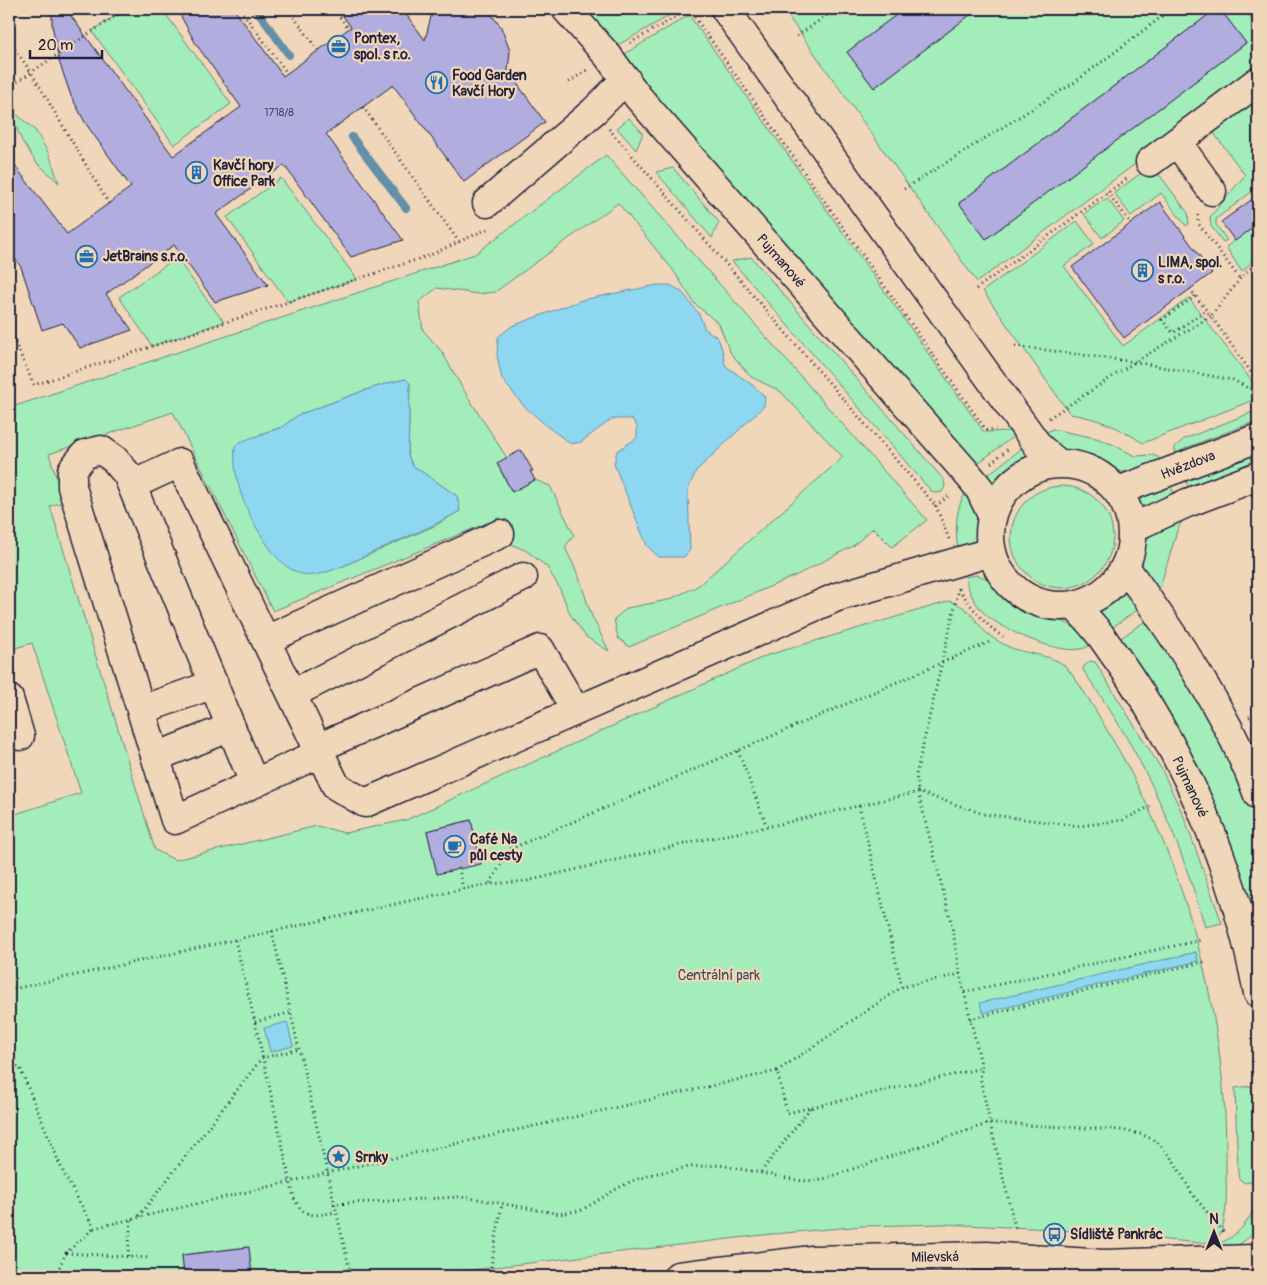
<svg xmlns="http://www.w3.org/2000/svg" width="1267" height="1285" font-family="Pangolin,sans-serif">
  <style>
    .green { fill: #a3edbb; stroke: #62887b; fill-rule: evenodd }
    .water { fill: #8ed7f0; stroke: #638fa8 }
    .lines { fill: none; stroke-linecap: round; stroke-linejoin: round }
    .stream { stroke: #638fa8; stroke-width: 8 }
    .building { fill: #b1addf; stroke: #22223b }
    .minor-casing { stroke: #22223b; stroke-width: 31 }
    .path { stroke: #22223b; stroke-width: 3; stroke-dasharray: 1 4; stroke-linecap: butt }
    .minor { stroke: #f1d7b9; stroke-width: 28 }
    .labels { text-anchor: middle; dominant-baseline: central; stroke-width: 4.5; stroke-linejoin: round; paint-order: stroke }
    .number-label { font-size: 11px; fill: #464564 }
    .poi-label { font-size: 14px; font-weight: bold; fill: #22223b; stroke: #f1d7b9; text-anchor: start }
    .street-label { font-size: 14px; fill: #22223b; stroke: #f1d7b9 }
    .park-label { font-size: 14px; fill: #3c4b55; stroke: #f1d7b9 }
  </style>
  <rect width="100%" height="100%" fill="#f1d7b9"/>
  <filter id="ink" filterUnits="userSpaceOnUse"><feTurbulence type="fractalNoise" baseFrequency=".02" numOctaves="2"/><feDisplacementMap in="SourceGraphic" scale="10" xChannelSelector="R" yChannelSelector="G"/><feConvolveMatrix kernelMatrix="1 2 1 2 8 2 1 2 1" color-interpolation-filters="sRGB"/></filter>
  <g filter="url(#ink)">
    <path class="green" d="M126,9H162L231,104L174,145L92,31Z
      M576,9H681L611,49Z
      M783,9H904L847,52L874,88L978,9H1216L959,203L986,239L1246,43L1220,9H1244L1258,28V72L977,282Z
      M689,15L984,432L1010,431L1014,436L973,467L618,58Z
      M1258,90V187L1216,219V225L1227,240L1223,242L1211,226L1210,217L1245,175L1213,132Z
      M9,108L35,130L49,154L59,183L36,162L22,141Z
      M629,118L642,132V136L636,150L617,128Z
      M606,155L927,520L892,547L873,528L853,546L795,576L629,647L618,638L614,619L627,608L668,600L698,586L843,457L780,391L751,377L730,352L719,324L695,304L673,270L618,203L495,292L478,294L437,288L419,302L423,330L442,352L463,389L507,458L497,464L512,492L535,480L550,486L574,535L565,547L579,577L591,614L609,651L586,637L570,614L560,589L547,567L527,551L513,545L499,518L273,611L173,412L49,454L64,502L50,506L155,850L175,860L317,826L345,833L406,820L768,655L950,601C955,603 960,605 964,608C974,615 980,629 990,636C996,640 1003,644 1009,647C1025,654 1055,655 1066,667C1082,686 1099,716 1111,737C1187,865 1228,1019 1226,1167C1226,1188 1229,1225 1216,1241L1200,1243L1052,1229L943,1224L863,1226L762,1235L421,1276H252L248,1247L182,1255L184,1276H9V816L81,793L32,643L12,649L11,646H9V408L475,254ZM406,379L410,383L408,455L412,465L457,496L460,511L434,526L341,567L260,434L282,427L298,415L363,391L392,382ZM471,820L481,863L437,873L427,831ZM1196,952L1198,961L983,1012Z
      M1152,165L1188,213L1189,224L1186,226L1161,193L1131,216L1114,193Z
      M673,168L719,222L712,238L656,172Z
      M281,178L357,279L288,302L227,217Z
      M1107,198L1124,221L1102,238L1084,214Z
      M1077,221L1094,244L1064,266L1123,346L1189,298L1257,388L1258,393L1256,399L1143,443C1119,427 1097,418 1070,414L983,291Z
      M1258,224V255L1242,272L1226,247Z
      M751,257L944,480L945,486L942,492L936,493L931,491L732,261Z
      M176,258L224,322L152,346L119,297Z
      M1258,410V420L1186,448L1179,453L1175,452V447L1184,439Z
      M1052,429L1096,438L1114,445L1135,456L1153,455L1158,457L1160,461L1138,470L1124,472L1099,468L1069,456L1046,435L1047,432Z
      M1025,446L1033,458V461L1008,477L993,492L982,479Z
      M1258,447V464L1190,490L1183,475Z
      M1169,482L1175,496L1138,510L1132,495Z
      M1011 537a51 51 0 1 1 102 0a51 51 0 1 1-102 0Z
      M966,492C977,510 986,521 974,543L958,550C955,531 955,509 966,492Z
      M1182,516V521L1177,531L1158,594L1145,574L1142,564L1144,546L1151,533Z
      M976,575C996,579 1001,593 1017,604C1045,622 1068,614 1092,643C1075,664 1002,630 985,614C974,603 969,592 965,577Z
      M1125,588L1140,608L1110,629L1096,612L1111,602Z
      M1148,619L1205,703L1240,774L1258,821V948L1118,640Z
      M1090,661L1095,662L1162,770L1184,817L1222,923L1205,927C1185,857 1158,790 1121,728C1109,708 1096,689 1083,670L1084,666Z
      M1252,1086L1255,1137V1169L1253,1179L1251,1182L1245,1183L1239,1179L1238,1173L1235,1088Z
      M1258,1203C1258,1209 1260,1219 1258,1224C1251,1241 1234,1248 1218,1252L1220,1243C1238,1236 1249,1221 1256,1204Z"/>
    <path class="water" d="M657,285H670L682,292L699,314L705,329L718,338L723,352L725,365C738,376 754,384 765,397L764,406L696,471L688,490L690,550L684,557H659L647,546L614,464L617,451L637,438V426L632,419H612L581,442L571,444L548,427L523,405L502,379L497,356L498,337L512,326L582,300Z
      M406,379L410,383L408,455L412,465L457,496L460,511C434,526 406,537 378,550C362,557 323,578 306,575C283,571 269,548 258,530C243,506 232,474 235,446L240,442L282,427L298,415L363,391L392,382Z
      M1196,952L1198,961L983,1013L980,1003Z
      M287,1022L293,1046L270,1052L264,1028Z"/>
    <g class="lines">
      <path class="stream" d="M256,9L289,55
        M352,137L406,208"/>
    </g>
    <path class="building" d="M52,9H66L173,156L241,107L196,44L177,9H234L283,76L351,27L338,9H402L425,40L433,9H487L501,27L510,51L508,71L545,122L464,182L393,85L326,134L403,240L351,257L284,165L216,214L268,285L215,302L174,245L106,294L132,330L80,348L63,323L42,330L21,267L9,250V158L67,234L131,187L86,124L71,96L59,61L52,25Z
      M904,9H978L874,88L847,52Z
      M1216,9H1220L1246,43L986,239L959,203Z
      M1258,195V224L1235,241L1221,222Z
      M1160,202L1212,273L1124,338L1072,267Z
      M521,450L533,471H530L535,480L512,492L497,463Z
      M471,820L481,864L437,874L427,831Z
      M249,1247L252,1276H184L182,1255Z"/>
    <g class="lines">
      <defs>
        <path id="minor" d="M566,9L608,56L638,97L971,478L979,488L992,515
          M725,9L1029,433L1039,447L1058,463
          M1177,142L1212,191
          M1150,162L1258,81
          M487,203L594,111L626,79
          M990 535a71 71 0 1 1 142 0a71 71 0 1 1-142 0Z
          M132,485L180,463L336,786L365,803L837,597L991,552
          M1118,491L1258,438
          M1132,528L1187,503L1258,476
          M1125,567C1176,638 1228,713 1258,795
          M1074,605C1085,617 1097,629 1106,643C1182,746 1234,867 1258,993
          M266,640L500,534
          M292,694L523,577
          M9,699L20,736
          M141,710L214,684
          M318,748L540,649L576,711
          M156,757L231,727
          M254,783L127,474L114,459L101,450L85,454L72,470V487L175,820L320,753
          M678,1276L812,1260L987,1256L1104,1264L1253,1259"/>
      </defs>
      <use href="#minor" class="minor-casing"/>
      <path class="path" d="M240,9L287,73
        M288,9L318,50
        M334,9L348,28
        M689,9L986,430L996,429
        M797,36L836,9
        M9,41L31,72L109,204
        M630,43L690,9
        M569,82L587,70
        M9,87L126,9
        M363,107L459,242
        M609,129L936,506
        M904,189L1075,82L1172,9
        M1107,192L1131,223
        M1198,215V223L1240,279
        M1258,261L1240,279L1211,316L1258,382
        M976,289L1129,177
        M1195,296L1162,320L1173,333L1206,310
        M9,329L34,385L428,256L487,229
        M1015,346L1135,362L1233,380L1258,393
        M1049,418L1135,362L1211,316L1190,289
        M991,463L1009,448
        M949,539L936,506L951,494
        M959,588L916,775L918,792L952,926L960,974L982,1068L980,1077L990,1123L1016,1231
        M959,589C972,608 984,624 1003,637
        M1249,717L1258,714
        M738,751L767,827
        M859,806L902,987L960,974
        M459,868L463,889
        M490,883L510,849L992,641
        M272,931L351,1276
        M235,940L255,1022L294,1198C304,1219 314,1216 335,1212
        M9,990L463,889L490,884L527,881L701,840L767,827L918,792L984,814L1080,826L1123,820L1153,805
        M964,992L1201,940
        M970,1019L1207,961
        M255,1022L292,1012
        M9,1060L20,1068L64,1174L94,1228L327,1173L777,1071L787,1113L982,1068
        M777,1071L902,987
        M761,1172L811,1107
        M333,1204L459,1197L477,1199L560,1214L582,1210L618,1188L634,1180L658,1173L689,1167L720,1165L802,1181L820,1180L990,1123L1122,1130L1141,1134L1156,1141L1163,1148L1175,1163L1193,1195L1225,1234
        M139,1216L262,1058L300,1049
        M66,1253L149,1258
        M128,1256L131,1219
        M490,1272L502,1204
        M55,1276L66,1253L94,1228"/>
      <use href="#minor" class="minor"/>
    </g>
  </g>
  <defs>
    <symbol id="office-ring" viewBox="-11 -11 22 22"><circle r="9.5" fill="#f1d7b9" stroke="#1f6fb2" stroke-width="1.5"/><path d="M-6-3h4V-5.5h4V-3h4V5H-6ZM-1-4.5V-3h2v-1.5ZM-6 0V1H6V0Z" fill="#1f6fb2"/></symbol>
    <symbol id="restaurant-ring" viewBox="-11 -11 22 22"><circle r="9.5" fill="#f1d7b9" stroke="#1f6fb2" stroke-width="1.5"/><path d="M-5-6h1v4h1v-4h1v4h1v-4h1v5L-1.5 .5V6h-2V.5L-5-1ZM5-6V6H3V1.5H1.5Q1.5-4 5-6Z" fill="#1f6fb2"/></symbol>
    <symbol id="building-ring" viewBox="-11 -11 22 22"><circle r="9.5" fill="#f1d7b9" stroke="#1f6fb2" stroke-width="1.5"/><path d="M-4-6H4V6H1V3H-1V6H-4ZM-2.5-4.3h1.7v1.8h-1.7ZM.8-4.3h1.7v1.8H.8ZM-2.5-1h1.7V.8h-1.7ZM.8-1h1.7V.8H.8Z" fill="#1f6fb2"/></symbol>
    <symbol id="cafe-ring" viewBox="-11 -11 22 22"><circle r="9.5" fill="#f1d7b9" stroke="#1f6fb2" stroke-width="1.5"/><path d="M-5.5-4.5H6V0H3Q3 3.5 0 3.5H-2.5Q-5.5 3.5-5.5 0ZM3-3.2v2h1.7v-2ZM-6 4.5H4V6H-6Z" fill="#1f6fb2"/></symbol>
    <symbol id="sight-ring" viewBox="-11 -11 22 22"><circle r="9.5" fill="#f1d7b9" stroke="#1f6fb2" stroke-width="1.5"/><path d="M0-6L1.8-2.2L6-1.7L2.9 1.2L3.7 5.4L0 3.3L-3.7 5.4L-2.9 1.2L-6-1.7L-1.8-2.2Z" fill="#1f6fb2"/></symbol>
    <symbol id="bus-ring" viewBox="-11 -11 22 22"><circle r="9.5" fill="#f1d7b9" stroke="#1f6fb2" stroke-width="1.5"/><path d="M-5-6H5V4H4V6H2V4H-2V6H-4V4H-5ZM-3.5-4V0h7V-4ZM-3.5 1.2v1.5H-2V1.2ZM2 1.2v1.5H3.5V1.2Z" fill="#1f6fb2"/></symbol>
  </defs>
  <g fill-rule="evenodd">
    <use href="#office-ring" x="326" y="34" width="25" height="25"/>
    <use href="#restaurant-ring" x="424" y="70" width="25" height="25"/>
    <use href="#building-ring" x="184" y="160" width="25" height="25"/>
    <use href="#office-ring" x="74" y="244" width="25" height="25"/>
    <use href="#building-ring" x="1130" y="258" width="25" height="25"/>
    <use href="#cafe-ring" x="442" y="834" width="25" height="25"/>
    <use href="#sight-ring" x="326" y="1144" width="25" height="25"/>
    <use href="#bus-ring" x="1042" y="1222" width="25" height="25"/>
  </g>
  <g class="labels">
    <g class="number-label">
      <text x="279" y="112">1718/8</text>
    </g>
    <g class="poi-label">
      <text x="354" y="38">Pontex,<tspan x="354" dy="16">spol. s r.o.</tspan></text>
      <text x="452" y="75">Food Garden<tspan x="452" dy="16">Kavčí Hory</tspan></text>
      <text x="213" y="165">Kavčí hory<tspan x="213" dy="16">Office Park</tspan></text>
      <text x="103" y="256">JetBrains s.r.o.</text>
      <text x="1158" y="262">LIMA, spol.<tspan x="1158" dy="16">s r.o.</tspan></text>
      <text x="470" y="839">Café Na<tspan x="470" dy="16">půl cesty</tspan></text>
      <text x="355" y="1157">Srnky</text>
      <text x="1070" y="1234">Sídliště Pankrác</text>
    </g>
    <g class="street-label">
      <text transform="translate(781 261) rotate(49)">Pujmanové</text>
      <text transform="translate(1188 465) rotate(-21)">Hvězdova</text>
      <text transform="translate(1190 787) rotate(65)">Pujmanové</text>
      <text transform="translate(935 1257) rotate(-1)">Milevská</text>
    </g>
    <g class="park-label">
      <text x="719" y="975">Centrální park</text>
    </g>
  </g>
  <rect width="1267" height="1285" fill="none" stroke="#f1d7b9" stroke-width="30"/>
  <rect x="15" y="15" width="1237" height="1255" fill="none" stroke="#22223b" stroke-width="2" filter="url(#ink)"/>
  <g transform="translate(1214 1232)" stroke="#f1d7b9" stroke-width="4" paint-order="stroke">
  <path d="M0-4L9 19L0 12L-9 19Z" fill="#22223b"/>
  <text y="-8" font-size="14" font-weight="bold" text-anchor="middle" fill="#22223b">N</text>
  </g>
  <path d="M30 50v8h72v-8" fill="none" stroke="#22223b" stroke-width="2.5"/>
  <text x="38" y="50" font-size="15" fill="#22223b" stroke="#f1d7b9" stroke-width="4" paint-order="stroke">20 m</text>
</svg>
